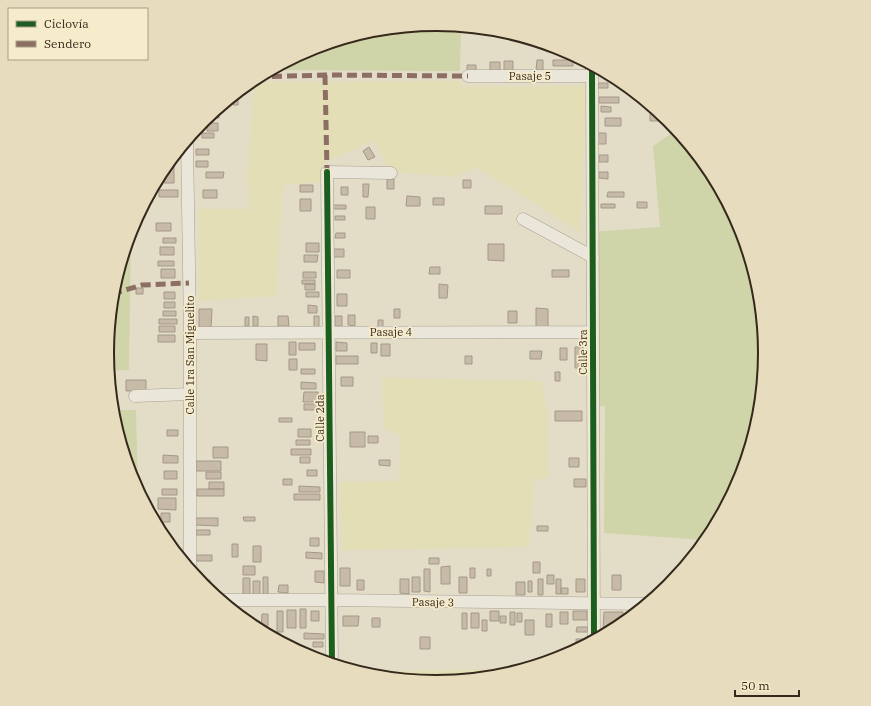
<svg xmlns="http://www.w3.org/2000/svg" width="871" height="706" font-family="'IBM Plex Serif',serif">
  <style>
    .farmland { fill: #e4deb6 }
    .green { fill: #d0d4a9 }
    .building { fill: #c7bba8; stroke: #a39887 }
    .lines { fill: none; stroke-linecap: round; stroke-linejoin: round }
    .minor-casing { stroke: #a7a091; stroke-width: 13 }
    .minor { stroke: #eae6da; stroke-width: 12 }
    .quiet { stroke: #8d6e63; stroke-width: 5; stroke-dasharray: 10 5; stroke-linecap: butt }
    .cycleway-casing { stroke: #f6eccc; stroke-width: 8 }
    .cycleway { stroke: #1b5e20; stroke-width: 6 }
    .labels { text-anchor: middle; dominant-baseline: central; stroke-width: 3.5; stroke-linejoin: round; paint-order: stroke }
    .street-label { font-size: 11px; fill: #35291b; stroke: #f6eccc }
    .rim { fill: none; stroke: #35291b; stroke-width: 2 }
  </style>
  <rect width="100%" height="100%" fill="#e3ddc7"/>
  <path class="farmland" d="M461,81L462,87L586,86L580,232L477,167L454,177L390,171L374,141L327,161L321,182L283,185L276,296L198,301L199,209H248L247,173L255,82Z
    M382,378L542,381L547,410L548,478L534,480L529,547L342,550L339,482L399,481L400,434L384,430Z
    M492,669L491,677L435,682L370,675V672Z"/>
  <path class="green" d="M436,24L461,27L460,71L271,70L310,49L372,30Z
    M676,130L709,170L740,227L758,289L764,353L758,417L739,479L706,540L604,533L605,406H595L589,232L660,227L653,146Z
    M131,229L129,370L108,371L107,353L113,289Z
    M112,410H136L138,492L131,479L113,417Z"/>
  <path class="building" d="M537,60H543V70H536Z
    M553,60H573V66H553Z
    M504,61H513V71H504Z
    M490,62H500V73H490Z
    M467,65H476V72H467Z
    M598,83H608V88H598Z
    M237,93H238V105H233V96Z
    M599,97H619V103H599Z
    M601,106L611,107V112H601Z
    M214,112H219V118H209V116Z
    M650,112H658L662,116V121H650Z
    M605,118H621V126H605Z
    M207,123H218V131H207Z
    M202,133H214V138H202Z
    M598,133H606V144H598Z
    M369,147L375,157L368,160L363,151Z
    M196,149H209V155H196Z
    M599,155H608V162H599Z
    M170,160H174V183H164V168Z
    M196,161H208V167H196Z
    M206,172H224L223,178H206Z
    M599,172H608V179L599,178Z
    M387,179H394V189H387Z
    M463,180H471V188H463Z
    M363,184H369L368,197H363Z
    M300,185H313V192H300Z
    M341,187H348V195H341Z
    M159,190H178V197H159Z
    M203,190H217V198H203Z
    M608,192H624V197H607Z
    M407,196L420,197V206H406Z
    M433,198H444V205H433Z
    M300,199H311V211H300Z
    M637,202H647V208H637Z
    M601,204H615V208H601Z
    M333,205H346V209H333Z
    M485,206H502V214H485Z
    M366,207H375V219H366Z
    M335,216H345V220H335Z
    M156,223H171V231H156Z
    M336,233H345V238H335Z
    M163,238H176V243H163Z
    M306,243H319V252H306Z
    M488,244H504V261L488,260Z
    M160,247H174V255H160Z
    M333,249H344V257H333Z
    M304,255H318L317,262H304Z
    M158,261H174V266H158Z
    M430,267H440V274H429Z
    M161,269H175V278H161Z
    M337,270H350V278H337Z
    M552,270H569V277H552Z
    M303,272H316V278H303Z
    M302,280H315V284H302Z
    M305,284H315V290H305Z
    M439,284L448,285L447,298H439Z
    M136,288H143V294H136Z
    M164,292H175V299H164Z
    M306,292H319V297H306Z
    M337,294H347V306H337Z
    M164,302H175V308H164Z
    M308,305L317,306V313H308Z
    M536,308L548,309V327H536Z
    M199,309H212L211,328H199Z
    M394,309H400V318H394Z
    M163,311H176V316H163Z
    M508,311H517V323H508Z
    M348,315H355V326L348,325Z
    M253,316L258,317V326H253Z
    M278,316H288L289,326H278Z
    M314,316H319V327H314Z
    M335,316H342V326H335Z
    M245,317H249V326H245Z
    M159,319H177V324H159Z
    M378,320H383V329H378Z
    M159,326H175V332H159Z
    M158,335H175V342H158Z
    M289,342H296V355H289Z
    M336,342L347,343V351H336Z
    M299,343H315V350H299Z
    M371,343H377V353H371Z
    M256,344H267V361L256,360Z
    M381,344H390V356H381Z
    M575,347H583V368H575Z
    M560,348H567V360H560Z
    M530,351H542L541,359H530Z
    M336,356H358V364H336Z
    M465,356H472V364H465Z
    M289,359H297V370H289Z
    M301,369H315V374H301Z
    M555,372H560V381H555Z
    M341,377H353V386H341Z
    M126,380H146V391H126Z
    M301,382L316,383V389H301Z
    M304,392H318V402H303Z
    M304,404H318V410H304Z
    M555,411H582V421H555Z
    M279,418H292V422H279Z
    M298,429H311V437H298Z
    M167,430H178V436H167Z
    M350,432H365V447H350Z
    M368,436H378V443H368Z
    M296,440H310V445H296Z
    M213,447H228V458H213Z
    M291,449H311V455H291Z
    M163,455L178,456V463H163Z
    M300,457H310V463H300Z
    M569,458H579V467H569Z
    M379,460H390V466L379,465Z
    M196,461H221V471H196Z
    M307,470H317V476H307Z
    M164,471H177V479H164Z
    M206,472H221V479H206Z
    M283,479H292V485H283Z
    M574,479H586V487H574Z
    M209,482H224V489H209Z
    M299,486L320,487V492H299Z
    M162,489H177V495H162Z
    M197,489H224V496H197Z
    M294,494H320V500H294Z
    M158,498H176V510L158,509Z
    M161,513H170V522H161Z
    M243,517H255V521H244Z
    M195,518H218V526L195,525Z
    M537,526H548V531H537Z
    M196,530H210V535H196Z
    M310,538H319V546H310Z
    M232,544H238V557H232Z
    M253,546H261V562H253Z
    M306,552L322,553V559L306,558Z
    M194,555H212V561H194Z
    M429,558H439V564H429Z
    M533,562H540V573H533Z
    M243,566H255V575H243Z
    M450,566V584H441V567Z
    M340,568H350V586H340Z
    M470,568H475V578H470Z
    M424,569H430V592L424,591Z
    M487,569H491V576H487Z
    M315,571H324V583L315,582Z
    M547,575H554V584H547Z
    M612,575H621V590H612Z
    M263,577H268V595H263Z
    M412,577H420V592H412Z
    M459,577H467V593H459Z
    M243,578H250V596H243Z
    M400,579H409V594L400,593Z
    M538,579H543V595H538Z
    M556,579H561V594H556Z
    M576,579H585V592H576Z
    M199,580H210V592L203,585Z
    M357,580H364V590H357Z
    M253,581H260V596H253Z
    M528,581H532V592H528Z
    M516,582H525V595H516Z
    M279,585H288V593L278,592Z
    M561,588H568V594H561Z
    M300,609H306V628H300Z
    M287,610H296V628H287Z
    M277,611H283V632H277Z
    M311,611H319V621H311Z
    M490,611H499V621H490Z
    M573,611H587V620H573Z
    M510,612H515V625H510Z
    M560,612H568V624H560Z
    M604,612H623V620H626L612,630H603Z
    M462,613H467V629H462Z
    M471,613H479V628H471Z
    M517,613H522V622H517Z
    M262,614H268V632L261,631Z
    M546,614H552V627H546Z
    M343,616H359L358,626H343Z
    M500,616H506V623H500Z
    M372,618H380V627H372Z
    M248,620H254V627L248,623Z
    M482,620H487V631H482Z
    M525,620H534V635H525Z
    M577,627H588V632H576Z
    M304,633L324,634V639H304Z
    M420,637H430V649H420Z
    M576,639H587V643L584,645H576Z
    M313,642H323V647H313Z"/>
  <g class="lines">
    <defs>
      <path id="minor" d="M592,65L594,640
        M468,76H592
        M187,139L190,333V571
        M523,219L593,257
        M190,333L593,332
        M135,396L190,394
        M221,600H331L646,604
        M332,664L327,172L391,173"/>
    </defs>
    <use href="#minor" class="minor-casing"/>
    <use href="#minor" class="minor"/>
    <path class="quiet" d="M325,75L327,172
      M257,77L325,75L468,76
      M112,294L142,285L189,283"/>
    <defs>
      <path id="cycleway" d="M592,65L594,640
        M327,172L332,664"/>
    </defs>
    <use href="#cycleway" class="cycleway-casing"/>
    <use href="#cycleway" class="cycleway"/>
  </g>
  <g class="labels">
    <g class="street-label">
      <text x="530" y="76">Pasaje 5</text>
      <text x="391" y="332">Pasaje 4</text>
      <text transform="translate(583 352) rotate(-90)">Calle 3ra</text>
      <text transform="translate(190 355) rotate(-90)">Calle 1ra San Miguelito</text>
      <text transform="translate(320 418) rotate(-90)">Calle 2da</text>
      <text transform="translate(433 602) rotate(1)">Pasaje 3</text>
    </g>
  </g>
  <path d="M0 0H871V706H0ZM114 353a322 322 0 1 1 644 0a322 322 0 1 1-644 0Z" fill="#e7dcbe" fill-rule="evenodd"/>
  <path class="rim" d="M114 353a322 322 0 1 1 644 0a322 322 0 1 1-644 0Z"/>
  <rect x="8" y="8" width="140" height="52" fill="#f6eccc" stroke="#a99e85"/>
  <rect x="16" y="21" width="20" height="6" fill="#1b5e20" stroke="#a99e85"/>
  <text x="44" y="28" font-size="12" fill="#35291b">Ciclovía</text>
  <rect x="16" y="41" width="20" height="6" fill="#8d6e63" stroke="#a99e85"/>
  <text x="44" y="48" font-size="12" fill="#35291b">Sendero</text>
  <path d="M735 690v6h64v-6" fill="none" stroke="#35291b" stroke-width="2"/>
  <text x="741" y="690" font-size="12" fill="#35291b" stroke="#f6eccc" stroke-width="3" paint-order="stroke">50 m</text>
</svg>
